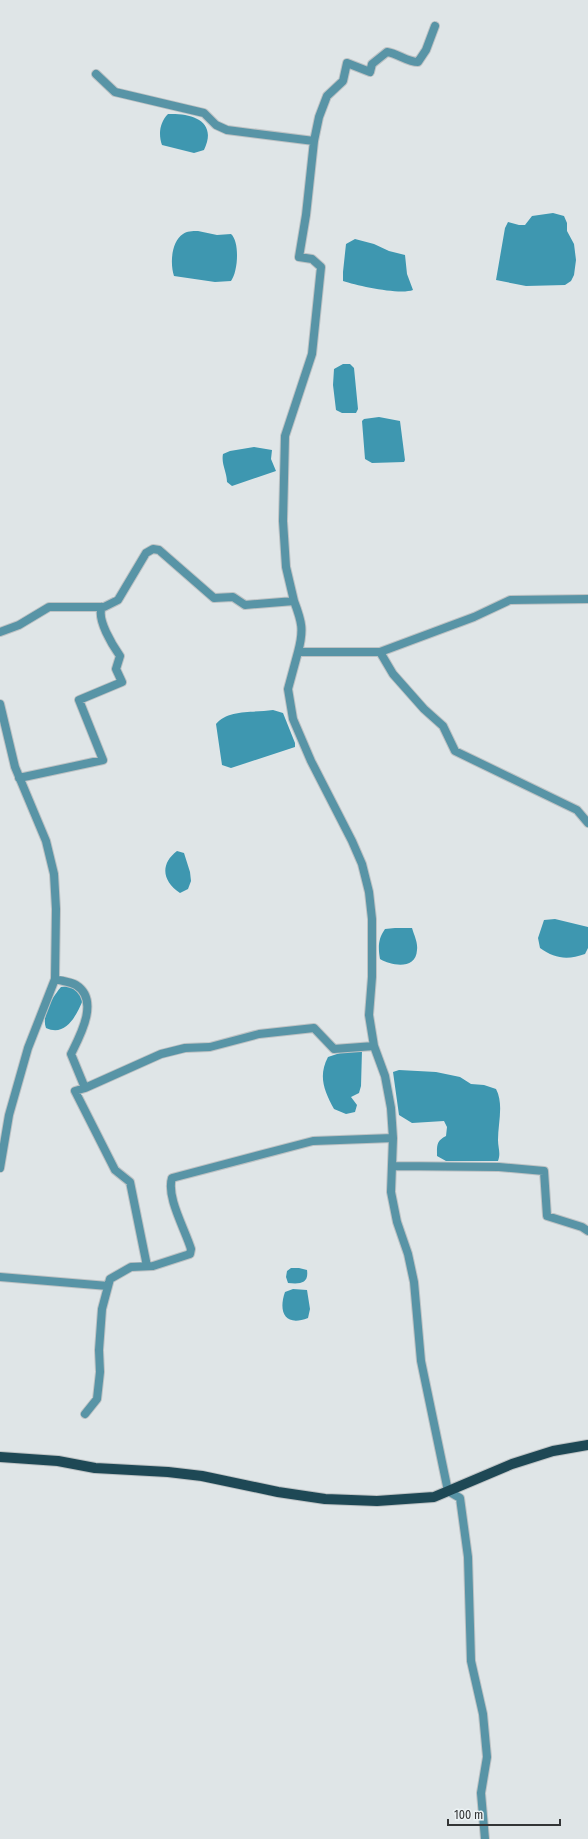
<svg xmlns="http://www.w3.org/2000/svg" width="588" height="1839" font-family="'Fira Sans Condensed',sans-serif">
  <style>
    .water { fill: #3e97b0 }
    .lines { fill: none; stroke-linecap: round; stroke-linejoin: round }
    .minor-casing { stroke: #bdc2c4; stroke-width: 10 }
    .major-casing { stroke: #bdc2c4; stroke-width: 12 }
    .minor { stroke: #5894a6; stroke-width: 8 }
    .major { stroke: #1e4855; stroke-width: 10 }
  </style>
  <rect width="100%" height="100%" fill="#dfe5e7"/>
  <path class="water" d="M168,114C192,113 218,121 204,150L194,153L162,145C158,134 160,122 168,114Z
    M553,213L564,216L567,223V231L574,244L576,260L574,275L571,281L565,285L526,286L496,280L505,228L508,222L519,225H525L532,216Z
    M198,231L217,235L231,234C240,242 238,272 231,281L215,282L174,276C170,264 171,242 183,234C187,231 192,231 198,231Z
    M355,239L374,244L389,251L405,255L407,274L413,290C400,295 358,286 343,281V272L346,244Z
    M343,364H350L354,368L358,409L356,413H342L336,410L333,385L334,369Z
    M379,417L400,421L405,460L404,462L372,463L365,459L362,421L364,419Z
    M254,447L272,450L271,459L276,471L232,486L227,482C227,472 221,464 223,454L230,451Z
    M273,710L283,713L295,743V747L231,768L222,765L216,724C228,709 255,713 273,710Z
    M177,851L184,853L190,872L191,881L188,889L180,893C162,881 160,864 177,851Z
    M555,919L588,927V948L585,954C568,960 555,959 540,948L538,938L544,920Z
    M395,928H412C414,935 418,942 417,950C416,970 392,966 380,959C378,947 378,939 385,929Z
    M70,986L80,994L83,1000C76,1016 66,1037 46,1028C41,1016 53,996 61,987Z
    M362,1050L361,1086L359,1093L351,1097L357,1105L355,1112L346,1114L334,1109C324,1091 318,1076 328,1057L343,1052Z
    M399,1070L436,1072L460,1077L471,1084L484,1085L496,1089C504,1104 498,1123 498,1140C498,1148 501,1153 498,1161H446L437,1156C437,1146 436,1141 446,1136L447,1127L444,1121L412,1123L399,1115L393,1072Z
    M291,1268H299L307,1270C309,1284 300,1284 288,1283L286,1277L287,1271Z
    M293,1289L307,1290L310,1309L308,1318C285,1327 278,1312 285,1292Z"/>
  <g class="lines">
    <defs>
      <path id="minor" d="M96,74L115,92L204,113L216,125L227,130L314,141
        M294,601L286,567L283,521L285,436L312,354L321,267L312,259L299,257L306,215L314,141L319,117L327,96L343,81L347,63L370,72L372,64L387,52C399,54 407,62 418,62L426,50L435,26
        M0,632L19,625L49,607H104L118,600L146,553L153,549L159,550L214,598L233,597L245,605L294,601C302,622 304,630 298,652H380L393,674L424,709L443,726L455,751L577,810L588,823
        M298,652L288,689L293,719L311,761L352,841L362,864L369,892L372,919V977L369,1015L374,1046L385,1076L391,1108L393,1138L391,1192L397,1222L408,1254L414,1282L421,1361L448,1491L460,1498L468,1557L471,1661L483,1714L487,1757L481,1793L485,1839
        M380,652L474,617L510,600L588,599
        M0,704L15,767L46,841L54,874L56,909L55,979L28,1048L9,1115L0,1168
        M19,778L103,760L79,700L122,682L116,669L120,656C113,646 96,619 102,607
        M55,979C62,981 71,982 76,985C100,1000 80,1036 71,1054L85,1088L161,1054L185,1048L210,1047L259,1034L314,1028L334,1049L374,1046
        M85,1088L75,1091L115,1170L130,1182L147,1266
        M393,1166L499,1167L544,1171L547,1216L582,1227L588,1231
        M0,1277L108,1286
        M85,1414L97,1399L100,1372L99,1350L102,1309L110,1279L131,1267L153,1266L190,1254L191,1249C185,1229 166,1197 172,1178L313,1141L393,1138"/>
      <path id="major" d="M0,1457L58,1461L95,1468L168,1472L202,1476L278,1492L325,1499L377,1501L434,1497L512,1464L553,1451L588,1445"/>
    </defs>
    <use href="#minor" class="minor-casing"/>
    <use href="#major" class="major-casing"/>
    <use href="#minor" class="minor"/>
    <use href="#major" class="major"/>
  </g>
  <path d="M448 1819v6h112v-6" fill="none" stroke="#333536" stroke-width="2"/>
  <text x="454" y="1819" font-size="12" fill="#333536" stroke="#ecf2f4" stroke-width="3" paint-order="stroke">100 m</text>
</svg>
